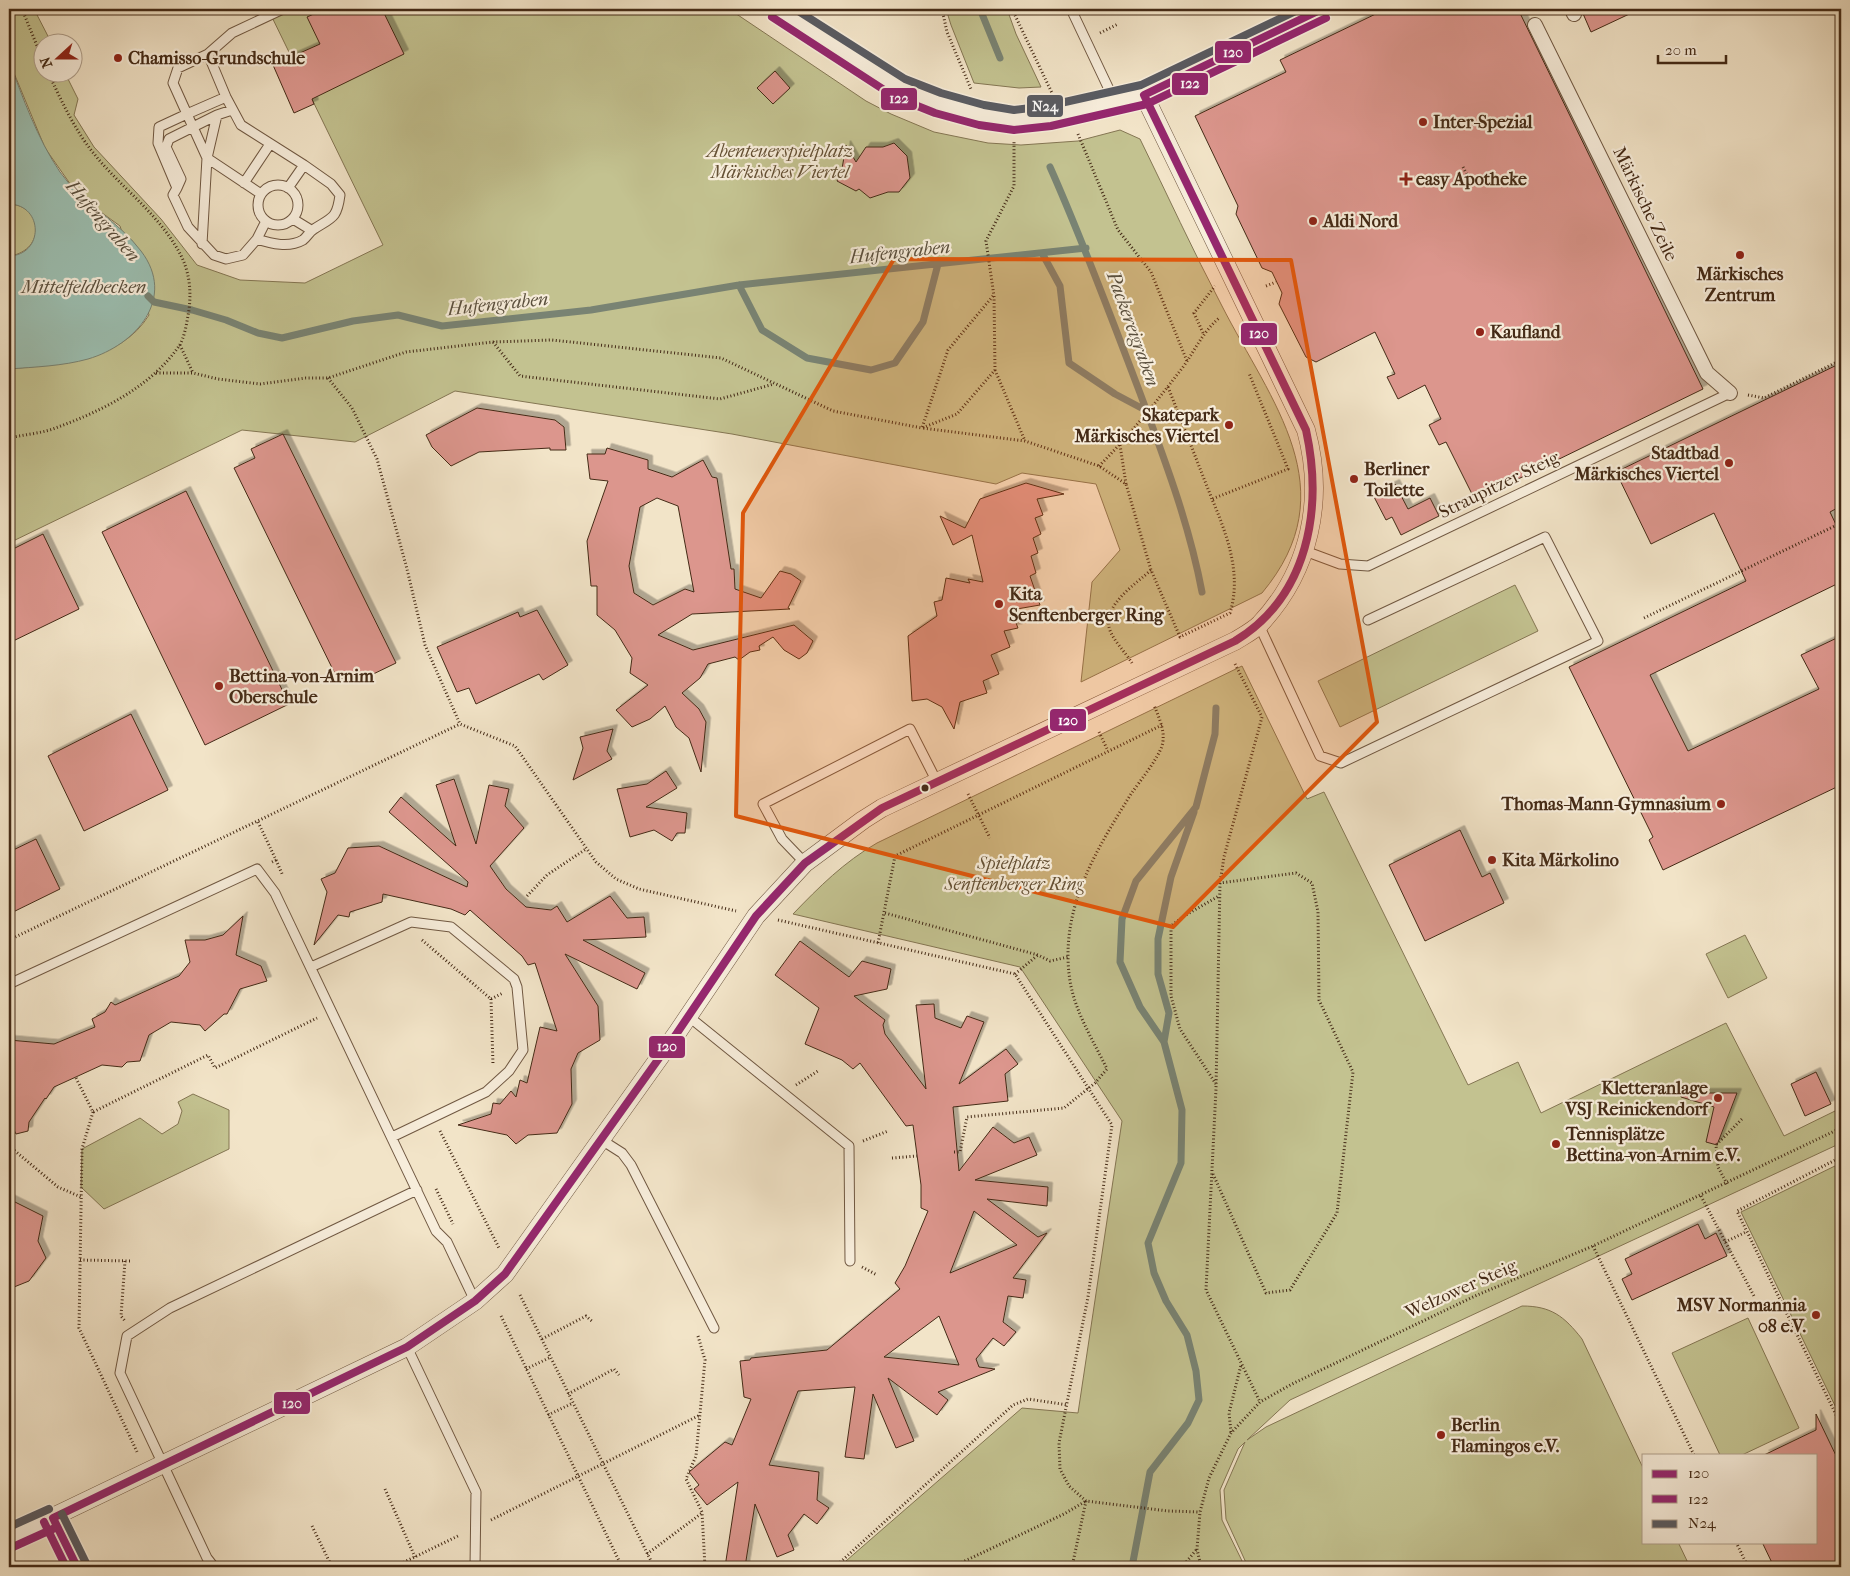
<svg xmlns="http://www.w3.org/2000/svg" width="1850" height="1576" font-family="'IM FELL French Canon',serif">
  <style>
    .green { fill: #c3c290; stroke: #847653 }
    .water { fill: #9cbfb1; stroke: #798373 }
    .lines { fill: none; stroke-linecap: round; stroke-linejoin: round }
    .stream { stroke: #798373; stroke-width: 7 }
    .building { fill: #dc968d; stroke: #442a16; fill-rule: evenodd; filter: url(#shadow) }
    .service-casing { stroke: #705842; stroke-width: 11 }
    .pedestrian-casing { stroke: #705842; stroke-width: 16 }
    .minor-casing { stroke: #705842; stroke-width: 19 }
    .path { stroke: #442a16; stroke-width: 3; stroke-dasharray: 1 2.5; stroke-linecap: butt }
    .service { stroke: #f7eddb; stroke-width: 9 }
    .pedestrian { stroke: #f7eddb; stroke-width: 14 }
    .minor { stroke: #f7eddb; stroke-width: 18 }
    .bus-1-casing { stroke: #f7eddb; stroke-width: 11 }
    .bus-2-casing { stroke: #f7eddb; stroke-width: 11 }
    .bus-3-casing { stroke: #f7eddb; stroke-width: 11 }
    .bus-1 { stroke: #95276e; stroke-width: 8 }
    .bus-2 { stroke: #95276e; stroke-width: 8 }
    .bus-3 { stroke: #595b62; stroke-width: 8 }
    .marked { fill: #e0570c; fill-opacity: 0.2; stroke: #e0570c; stroke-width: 4; stroke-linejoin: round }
    .poi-dot { fill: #8f2418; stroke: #f7eddb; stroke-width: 2 }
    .bus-dot { fill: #442a16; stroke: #f7eddb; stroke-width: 2 }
    .labels { text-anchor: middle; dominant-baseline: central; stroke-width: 4.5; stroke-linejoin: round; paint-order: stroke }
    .poi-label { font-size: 18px; font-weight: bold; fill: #442a16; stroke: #f7eddb; text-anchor: start }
    .park-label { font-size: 18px; font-style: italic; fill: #645034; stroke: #f7eddb }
    .street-label { font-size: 18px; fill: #442a16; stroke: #f7eddb }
    .water-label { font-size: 19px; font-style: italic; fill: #5a4f3d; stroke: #f7eddb }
    .line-badge { stroke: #f7eddb; stroke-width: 2 }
    .badge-label { font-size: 14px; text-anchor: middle; font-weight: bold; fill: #fff }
  </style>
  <defs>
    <filter id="shadow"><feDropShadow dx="4.5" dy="-4.5" stdDeviation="0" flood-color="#0004"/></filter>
  </defs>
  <rect width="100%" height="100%" fill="#f2e4c8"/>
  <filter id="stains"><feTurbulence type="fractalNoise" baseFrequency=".004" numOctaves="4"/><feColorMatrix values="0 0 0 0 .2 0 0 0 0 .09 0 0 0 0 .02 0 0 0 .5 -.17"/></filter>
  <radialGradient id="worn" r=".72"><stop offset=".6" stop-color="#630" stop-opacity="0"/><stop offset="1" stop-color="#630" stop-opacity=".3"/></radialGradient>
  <path class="green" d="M9,9H34L51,42H42V72L65,73L78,99L74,115L94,147L161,219L197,265L240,280L305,283L383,245L268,9H729L866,101L891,114L934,132L988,143L1021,145L1078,141L1120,130L1140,139C1167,194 1193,251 1222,306C1271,402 1348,490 1262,593L1081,682L1092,582L1120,550L1096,484L1022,473L996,484L732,434L455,391L355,442L242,430L9,543V369C58,364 120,362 149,315L120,226L87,202L73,188L45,148L9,61Z
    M946,9H1007L1016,34L1041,87L1019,88L974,83L951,25Z
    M9,204C44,205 46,250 10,256Z
    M1515,585L1538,631L1340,727L1318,681Z
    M1242,666L1307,799L1324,792L1468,1085L1518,1062L1541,1113L1726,1023L1784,1136L1835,1111L1841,1128V1143L1290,1400L1247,1440L1266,1427L1522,1306C1551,1306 1564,1316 1582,1339L1644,1470V1542H1678L1690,1567H1248L1226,1519L1224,1490L1245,1442L1238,1449L1220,1490L1222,1520L1245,1567H839L1022,1408L1078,1413L1122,1121L1020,967L793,914C819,887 844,862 877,843Z
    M1745,935L1767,978L1728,998L1706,954Z
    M193,1094L229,1110V1149L104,1209L81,1187L82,1149L140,1118L162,1134L178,1124L182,1111L178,1102Z
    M1841,1163V1418L1741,1212Z
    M1748,1318L1799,1428L1742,1455H1720L1672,1353Z"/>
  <path class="water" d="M9,61C23,98 37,138 60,172C82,204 118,220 141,251C177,298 136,345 88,359C63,366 35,367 9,369V256C44,255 44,205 9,204Z"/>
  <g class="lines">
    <path class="stream" d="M980,9L1000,58
      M1050,167C1083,241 1111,317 1140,393C1164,458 1189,523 1202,592
      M1042,253L1060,286L1069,363L1115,394L1147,411
      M739,285L762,330L807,358L871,370L895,363L923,322L938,264
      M148,296L154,302L192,310L226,320L258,333L282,338L353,321L398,315L442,326L591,310L739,285L1086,248
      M1164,1042L1169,1013L1158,974V939L1171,877L1194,812
      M1132,1567L1150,1472L1188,1423L1199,1400L1196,1371L1187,1335L1166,1301L1154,1273L1148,1243L1181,1163L1182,1110L1164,1042L1140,1007L1120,962L1122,919L1136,881L1196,807L1215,734L1216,708"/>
  </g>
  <path class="building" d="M325,9H382L404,54L312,99L314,104L294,113L273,65L320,44L307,17Z
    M1386,9H1518L1703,389L1475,500L1446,442L1439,445L1429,425L1441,419L1425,385L1398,399L1387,377L1395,374L1375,332L1316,362L1306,357L1279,304L1282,293L1272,272L1262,268L1236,214L1238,206L1195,116L1286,72L1280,60Z
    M1581,9H1640L1591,32Z
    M775,71L790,88L773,104L757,88Z
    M894,143L907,156L910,178L899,192H888L870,198L859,189L856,191L837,181L842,169L846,145L856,162L866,147H883Z
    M1841,363V506L1830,512L1841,535V582L1650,675L1688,751L1819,689L1801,655L1841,636V785L1663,870L1649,840L1653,837L1569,667L1746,581L1714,513L1651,544L1616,472Z
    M477,408L555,420L564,427L566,450H550V448L479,452L451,466L432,447L426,435Z
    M283,434L396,663L363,679L359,670L338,680L234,468L255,458L251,449Z
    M607,448L648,460V469L672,477L703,460L712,477L717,478L731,569H734L735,589L761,598L780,571L791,574L801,581L788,608L790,609L692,614L658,635L693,650L794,625L813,641L807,653L799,659L784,650L773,637L759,646L760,650L750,652L739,660L735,657L708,664L700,678L682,693L699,709L706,722L701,772L689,738L676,727L665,706L650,719L632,727L616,710L648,685L630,673L632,658L615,630L597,615V586H591L587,541L608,481L590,479L587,454H605ZM657,498L678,506L694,592L685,589L653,605L634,593L629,566L640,507Z
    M1026,483L1064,494L1037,499L1043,515L1035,518L1041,534L1033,538L1038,553L1031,556L1036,573L1030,576L1040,605L1011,610L1018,628L1004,631L1010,647L991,655L999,674L983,681L987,693L960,702L954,729L942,707L927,699L912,701L908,636L937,616L934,602L942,600L946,578L970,583L968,579L983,582L972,535L953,545L940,516L965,528L980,499Z
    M1395,484L1408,509L1430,498L1439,516L1401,535L1392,517L1386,520L1373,495Z
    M186,491L289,704L205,745L102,532Z
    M43,534L79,609L9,643V551Z
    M537,610L568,665L543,680L539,674L476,704L469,688L457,692L437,647L518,612L520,617Z
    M131,714L168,790L84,831L48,756Z
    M613,729L607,751L612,759L573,780L583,748L580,737Z
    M666,771L677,788L646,807L687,813L685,833H677L672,841L654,830L630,837L617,789L647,784Z
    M454,779L476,844L489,785L509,789L505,806L524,828L490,866L506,889L526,907L551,910L557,906L567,922L610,896L627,918L644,917L646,937L583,940L645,973L637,989L565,954L598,1006L600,1040L578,1053L571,1069L572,1104L557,1133L528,1135L516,1144L507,1135L458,1125L491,1114L493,1103L500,1104L511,1091L516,1097L520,1080L527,1083L540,1027L557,1031L535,963L528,965L522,956L470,910L465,915L451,909L383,894L382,902L350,912L349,917L338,915L314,945L327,892L321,879L335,873L348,848L379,846L467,887L468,882L389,812L401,797L456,846L436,785Z
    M1460,830L1482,877L1490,873L1504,903L1425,941L1389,865Z
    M36,839L60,889L9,914V852Z
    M243,916L236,955L261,966L267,981L240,989L227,1014H224L205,1031L200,1025L171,1022L149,1035L140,1061L127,1062L122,1067L102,1065L54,1087L46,1099L45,1098L29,1122L28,1131L16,1134L9,1120V1040L54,1044L95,1027L92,1019L105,1012L111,1002L115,1005L179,976L190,962L185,940H205L223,935Z
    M800,941L849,977L862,961L891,969L887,989L854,996L885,1020L883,1025L885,1034L926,1089L916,1005L934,1004L935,1018L961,1028L967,1016L984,1022L959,1084L1006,1049L1018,1064L1005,1074L1008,1101L953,1107L959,1171L993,1127L1014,1143L1029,1137L1037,1155L975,1180L1048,1187L1047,1206L987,1199L1038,1237L1047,1233L1013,1278L1026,1280L1023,1298L1008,1296L1003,1322L1016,1332L1004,1346L993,1338L976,1359L979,1367L995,1369L938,1392L948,1400L937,1415L888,1378L914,1441L896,1448L873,1394L864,1459L845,1457L855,1387L798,1391L769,1465L819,1472L817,1500L829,1508L817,1524L804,1514L788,1535L794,1550L777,1557L755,1504L745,1567H725L738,1482L707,1505L694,1489L699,1485L689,1472L725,1442L732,1445L751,1399L744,1397L740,1361L750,1360L751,1358L827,1350L900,1289L895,1283L905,1266L928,1211L921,1208V1185L913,1125L906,1126L860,1063L853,1069L842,1060L805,1044L819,1008L775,975ZM974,1211L1017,1245L950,1273ZM939,1316L959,1365L884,1357Z
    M1816,1072L1831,1104L1805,1116L1791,1084Z
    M1681,1093H1737L1717,1145L1706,1142L1714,1107L1681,1097Z
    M9,1199L43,1216L38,1241L46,1258L29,1281L9,1289Z
    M1698,1224L1705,1239L1716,1233L1727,1256L1632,1300L1622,1279L1632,1274L1625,1259Z
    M1816,1414L1841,1466V1567H1774L1762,1542H1816V1455H1764L1816,1430Z"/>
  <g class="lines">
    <defs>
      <path id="service" d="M1071,9L1115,102
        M208,54L226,97L241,125L304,165L331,184L340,195C337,218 333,217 314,229C309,232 307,237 303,240C289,248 272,244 257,239L243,255L226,259L214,255L188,227L173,195L177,188L158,143L159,127L187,114L173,83L178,68Z
        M208,54L232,33L283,9
        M226,97L187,114L207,158L261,194
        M244,183L270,144
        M258 205a20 20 0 1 1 40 0a20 20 0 1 1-40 0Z
        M177,188L181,179L166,147L169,139L217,115
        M288,188L304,165
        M293,219L311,230
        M257,239L266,221
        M202,244L207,158L217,115L232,110
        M1305,551L1340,564L1368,566L1730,393
        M1259,625L1320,756L1341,763L1598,641L1545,537L1368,620
        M805,863L782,839L763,804L910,729L937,782
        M311,967L411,922L451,927L514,979L517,987L523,1050L509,1071L486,1092L392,1137
        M9,984L257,869L275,893L436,1231L447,1242L475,1301
        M688,1016L849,1146L850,1261
        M600,1139L622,1153L631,1165L714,1328
        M407,1347L476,1492L475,1567
        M214,1567L207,1558L120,1373L127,1336L170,1308L417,1190"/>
      <path id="pedestrian" d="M1572,9L1574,14
        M1535,25L1707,373L1730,393"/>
      <path id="minor" d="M777,9L900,88L938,103L982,115L1014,120L1049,116L1144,95L1322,9
        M53,1518L77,1567
        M9,1538L407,1347L475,1301L505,1274L677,1033L756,916L805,863L863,820L882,808L1235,641C1243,636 1253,631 1260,624C1310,571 1325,499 1306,430L1144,95"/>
    </defs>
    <use href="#service" class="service-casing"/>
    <use href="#pedestrian" class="pedestrian-casing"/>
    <use href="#minor" class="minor-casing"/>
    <path class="path" d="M22,9L42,58
      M942,9L947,32L971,89
      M1012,9L1052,93
      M1100,33L1118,24
      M1078,134L1118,230L1151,272L1187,361
      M1463,167L1473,186
      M1266,286L1276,282
      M993,296L948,350L922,428L1025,441L1099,466L1126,484L1151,570L1180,637L1230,613C1242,574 1227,535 1212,499L1288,469L1249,373
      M1203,333L1194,313L1215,286
      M493,342L520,376L720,399L774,384
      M180,345L193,373
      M995,370L1025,441
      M156,373H193L218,379L260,384L306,378H328L406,352L493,342L552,340L721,358L833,411L922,428L957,414L995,370L994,296L986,241L1014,186V140
      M328,378L352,408L377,459L407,569L425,645L460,724L515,746L596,862L616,879L639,889L736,911
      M1168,387L1212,499
      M1748,395L1764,398L1841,360
      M9,436L14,437C28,434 44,433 58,427C102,411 152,386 179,346C185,337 187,321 189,310C192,284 188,264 173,242C152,209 119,185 95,155C75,131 61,100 48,72
      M1120,445L1126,484
      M1099,466C1130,435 1157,401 1183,367C1196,349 1202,333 1219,318
      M1644,618L1841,523
      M1132,663C1126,653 1111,638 1109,627C1105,603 1136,584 1151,570
      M1235,664L1262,717L1224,857L1220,883L1216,1089L1206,1290L1260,1402
      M1099,732L1108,751
      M968,794L990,838
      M258,822L276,860L270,863
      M276,860L283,876
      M527,896L547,875L586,849
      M885,913L1038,955L1050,961L1068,957
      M778,920L1015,974L1112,1125L1088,1297L1059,1443L1060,1469L1069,1486L1086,1501L1168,1511L1200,1512
      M9,940L460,724
      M422,940L491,999L503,993
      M878,943L895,856L1162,725
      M1015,974L1038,955
      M491,999L493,1065
      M76,1078L93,1112L208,1055L215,1068L317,1018
      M1216,1084L1180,1029L1171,996V926L1184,916L1219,896
      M796,1085L818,1071
      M93,1112L82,1149L79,1328L138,1454
      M440,1131L499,1248
      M863,1141L888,1131
      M9,1146L58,1187L81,1197
      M954,1152H960L967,1117L1064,1108L1095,1083L1107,1069C1094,1042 1075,1012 1070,981C1059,910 1095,852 1131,794C1140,781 1157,760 1162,746C1166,732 1159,718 1154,705
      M1841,1157L1737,1211L1841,1425
      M892,1158L917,1156
      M1213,1174L1266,1293L1290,1290L1337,1213L1353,1072L1319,1000L1318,912L1312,883L1296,873L1220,883
      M1727,1184L1718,1167L1716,1145L1742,1119
      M436,1189L453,1224
      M1701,1196L1755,1298
      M1725,1242L1746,1232
      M1593,1246L1694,1455
      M80,1260L130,1261
      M125,1261L121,1316L125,1321
      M862,1267L877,1275
      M520,1295L654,1567
      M501,1316L622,1567
      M698,1336L705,1360L696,1456L686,1479L702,1512L705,1567
      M542,1339L586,1316L593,1322
      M526,1369L551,1357
      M568,1394L614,1369L619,1375
      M548,1415L573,1403
      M1231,1432L1229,1413L1241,1365
      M385,1489L415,1557
      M491,1520L700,1415
      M312,1526L332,1567
      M1736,1542L1748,1567
      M647,1554L702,1513
      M394,1567L460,1535
      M835,1567L1013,1405L1028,1399L1068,1405
      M952,1567L1064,1514L1086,1501
      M1072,1567L1086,1501
      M1182,1567L1197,1549
      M1201,1567L1197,1549L1200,1512L1209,1478L1231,1433L1260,1402L1292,1384L1475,1296L1593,1246L1841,1128"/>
    <use href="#service" class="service"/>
    <use href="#pedestrian" class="pedestrian"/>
    <use href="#minor" class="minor"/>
    <defs>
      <path id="bus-1" d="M1144,95L1322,9
        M53,1518L407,1347L475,1301L505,1274L677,1033L756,916L805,863L882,808L1235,641C1309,596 1323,508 1306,430L1144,95
        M53,1518L77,1567"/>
      <path id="bus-2" d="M772,17L895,97L935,113L979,125L1014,130L1051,126L1147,104L1326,18
        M44,1522L66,1567
        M13,1547L57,1527"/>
      <path id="bus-3" d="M795,9L905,79L941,93L984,105L1014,110L1047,106L1141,85L1300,9
        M62,1514L86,1563
        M9,1527L49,1509"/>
    </defs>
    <use href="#bus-1" class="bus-1-casing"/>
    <use href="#bus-2" class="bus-2-casing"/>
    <use href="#bus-3" class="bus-3-casing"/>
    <use href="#bus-1" class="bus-1"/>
    <use href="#bus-2" class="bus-2"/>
    <use href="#bus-3" class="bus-3"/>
  </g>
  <path class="marked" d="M894,259L1291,260L1377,722L1173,927L736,816L743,513Z"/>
  <g class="poi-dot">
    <circle cx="118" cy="58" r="5"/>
    <circle cx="1423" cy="122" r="5"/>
    <path d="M1403.5 171.5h5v5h5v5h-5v5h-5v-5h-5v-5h5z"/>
    <circle cx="1313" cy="221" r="5"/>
    <circle cx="1740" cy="255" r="5"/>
    <circle cx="1480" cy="332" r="5"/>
    <circle cx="1229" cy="425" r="5"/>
    <circle cx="1729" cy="463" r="5"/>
    <circle cx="1354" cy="479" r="5"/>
    <circle cx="999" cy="604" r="5"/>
    <circle cx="219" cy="686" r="5"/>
    <circle cx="1721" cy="804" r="5"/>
    <circle cx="1492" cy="860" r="5"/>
    <circle cx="1718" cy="1098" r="5"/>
    <circle cx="1556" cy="1144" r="5"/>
    <circle cx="1816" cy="1315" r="5"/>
    <circle cx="1441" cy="1435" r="5"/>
  </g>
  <circle class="bus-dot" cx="925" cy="788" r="4.5"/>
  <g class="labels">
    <g class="poi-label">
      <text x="128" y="58">Chamisso-Grundschule</text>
      <text x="1433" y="122">Inter-Spezial</text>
      <text x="1416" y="179">easy Apotheke</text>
      <text x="1323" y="221">Aldi Nord</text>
      <text x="1740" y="274" text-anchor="middle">Märkisches<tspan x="1740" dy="21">Zentrum</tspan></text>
      <text x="1490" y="332">Kaufland</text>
      <text x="1219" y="415" text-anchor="end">Skatepark<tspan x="1219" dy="21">Märkisches Viertel</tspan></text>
      <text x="1719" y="453" text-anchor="end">Stadtbad<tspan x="1719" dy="21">Märkisches Viertel</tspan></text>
      <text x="1364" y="469">Berliner<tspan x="1364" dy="21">Toilette</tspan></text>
      <text x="1009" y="594">Kita<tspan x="1009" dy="21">Senftenberger Ring</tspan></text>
      <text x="229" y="676">Bettina-von-Arnim<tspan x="229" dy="21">Oberschule</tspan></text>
      <text x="1711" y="804" text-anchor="end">Thomas-Mann-Gymnasium</text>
      <text x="1502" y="860">Kita Märkolino</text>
      <text x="1708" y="1088" text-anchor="end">Kletteranlage<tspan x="1708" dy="21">VSJ Reinickendorf</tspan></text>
      <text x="1566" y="1134">Tennisplätze<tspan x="1566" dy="21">Bettina-von-Arnim e.V.</tspan></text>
      <text x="1806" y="1305" text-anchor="end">MSV Normannia<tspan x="1806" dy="21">08 e.V.</tspan></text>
      <text x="1451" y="1425">Berlin<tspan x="1451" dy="21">Flamingos e.V.</tspan></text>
    </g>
    <g class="park-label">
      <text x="780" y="151">Abenteuerspielplatz<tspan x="780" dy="21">Märkisches Viertel</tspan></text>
      <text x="1014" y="863">Spielplatz<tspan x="1014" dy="21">Senftenberger Ring</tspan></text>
    </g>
    <g class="street-label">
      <text transform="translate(1645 204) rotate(64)">Märkische Zeile</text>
      <text transform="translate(1499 485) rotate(-26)">Straupitzer Steig</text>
      <text transform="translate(1461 1289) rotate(-24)">Welzower Steig</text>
    </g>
    <g class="water-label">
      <text transform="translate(103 221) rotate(49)">Hufengraben</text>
      <text transform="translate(900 252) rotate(-6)">Hufengraben</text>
      <text x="84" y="287">Mittelfeldbecken</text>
      <text transform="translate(498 304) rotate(-6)">Hufengraben</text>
      <text transform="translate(1133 329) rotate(70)">Packereigraben</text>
    </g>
  </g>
  <g class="line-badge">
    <rect x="1214" y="40" width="38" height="24" rx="5" fill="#95276e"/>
    <rect x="1171" y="72" width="38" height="24" rx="5" fill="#95276e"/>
    <rect x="880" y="87" width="38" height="24" rx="5" fill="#95276e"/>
    <rect x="1026" y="94" width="38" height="24" rx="5" fill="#595b62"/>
    <rect x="1240" y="322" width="38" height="24" rx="5" fill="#95276e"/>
    <rect x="1049" y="708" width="38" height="24" rx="5" fill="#95276e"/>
    <rect x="648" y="1035" width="38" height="24" rx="5" fill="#95276e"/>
    <rect x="273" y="1391" width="38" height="24" rx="5" fill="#95276e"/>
  </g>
  <g class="badge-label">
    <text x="1233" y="57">120</text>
    <text x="1190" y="88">122</text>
    <text x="899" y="103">122</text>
    <text x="1045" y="111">N24</text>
    <text x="1259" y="338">120</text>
    <text x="1068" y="725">120</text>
    <text x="667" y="1051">120</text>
    <text x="292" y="1408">120</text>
  </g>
  <rect width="1850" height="1576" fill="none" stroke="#f2e4c8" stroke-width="30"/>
  <rect x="10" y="10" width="1830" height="1556" fill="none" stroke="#442a16" stroke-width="2.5"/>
  <rect x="15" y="15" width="1820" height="1546" fill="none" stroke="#442a16"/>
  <rect x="1642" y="1454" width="175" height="90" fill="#f7eddb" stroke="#af9f8c"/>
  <rect x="1652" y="1470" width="25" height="8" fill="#95276e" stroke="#af9f8c"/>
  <text x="1688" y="1478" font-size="15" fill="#442a16">120</text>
  <rect x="1652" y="1495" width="25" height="8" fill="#95276e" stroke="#af9f8c"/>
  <text x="1688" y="1504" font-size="15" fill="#442a16">122</text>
  <rect x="1652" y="1520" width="25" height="8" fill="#595b62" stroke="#af9f8c"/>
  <text x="1688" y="1528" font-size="15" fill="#442a16">N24</text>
  <g transform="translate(58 58) rotate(249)"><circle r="24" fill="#f7eddb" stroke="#af9f8c"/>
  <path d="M0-4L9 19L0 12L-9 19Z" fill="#8f2418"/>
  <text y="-8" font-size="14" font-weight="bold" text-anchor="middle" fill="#442a16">N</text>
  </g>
  <path d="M1658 55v8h68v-8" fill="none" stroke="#442a16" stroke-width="2.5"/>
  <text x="1665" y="55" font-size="15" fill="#442a16" stroke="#f7eddb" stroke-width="4" paint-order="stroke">20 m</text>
  <rect width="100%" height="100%" filter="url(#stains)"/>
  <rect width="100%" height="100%" fill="url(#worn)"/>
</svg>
